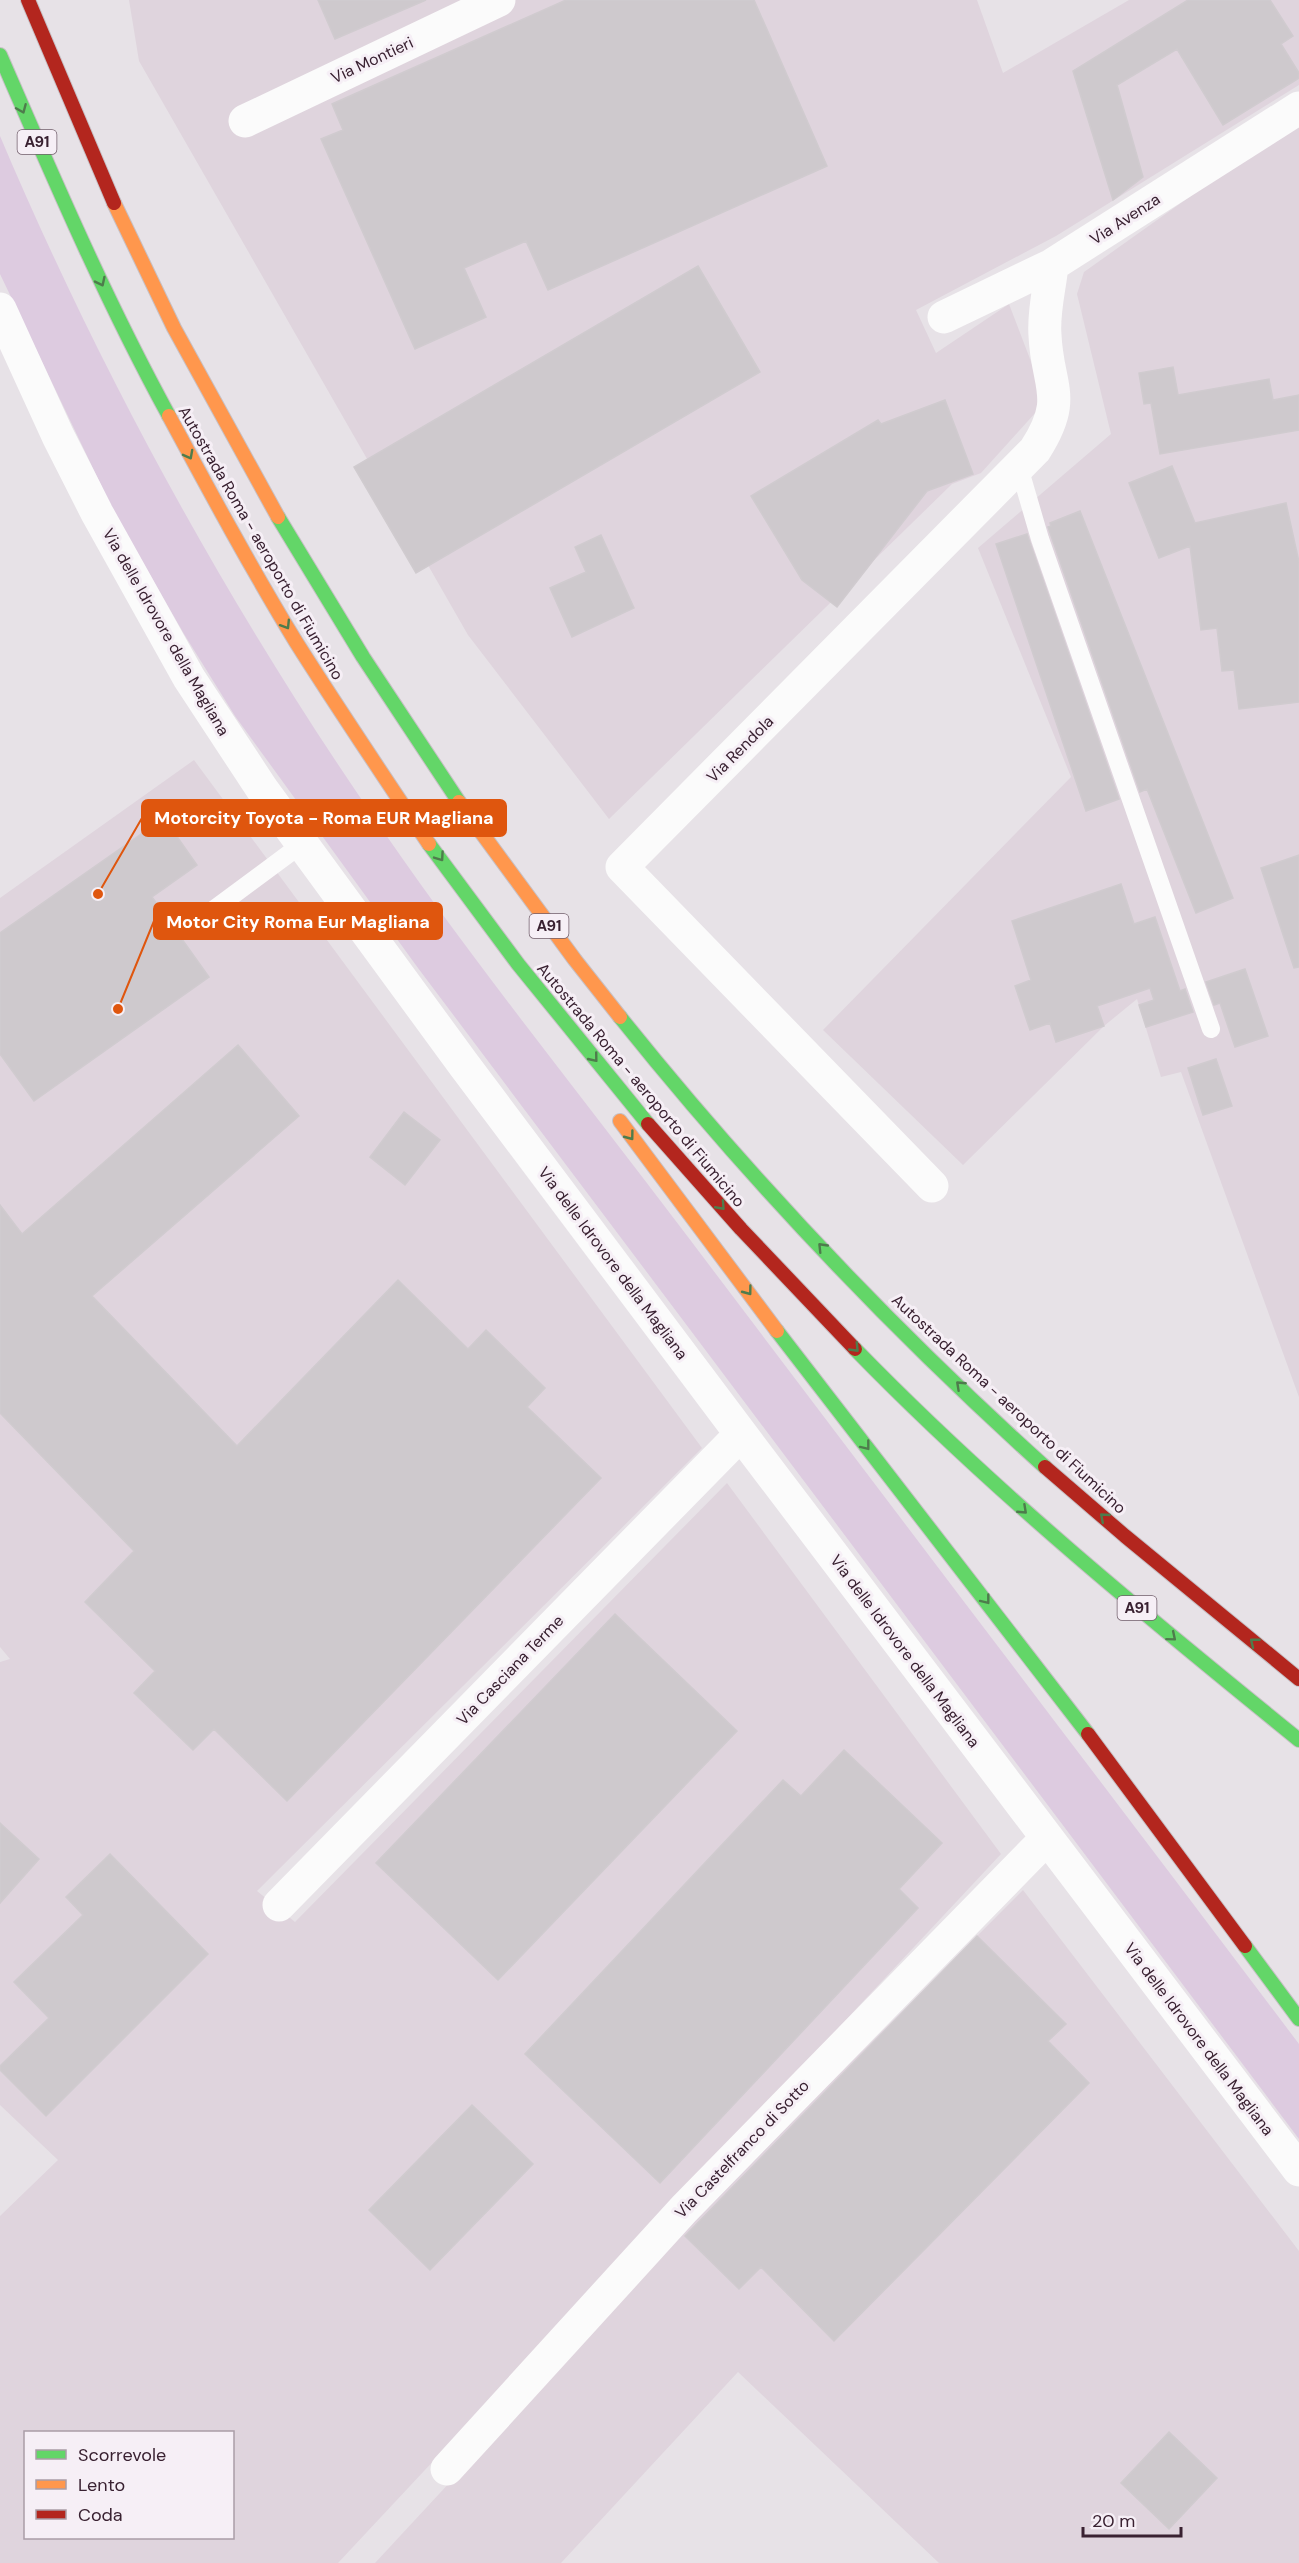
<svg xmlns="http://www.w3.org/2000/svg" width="1299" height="2563" font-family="'DM Sans',sans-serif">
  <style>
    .built { fill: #dfd4dd; fill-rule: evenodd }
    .green { fill: #ddcbe0 }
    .building { fill: #cec9cd; stroke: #d0cbcf; stroke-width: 1.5 }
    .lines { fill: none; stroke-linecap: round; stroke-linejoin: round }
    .fast-casing { stroke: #c7c0c5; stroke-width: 16 }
    .slow-casing { stroke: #c7c0c5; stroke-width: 16 }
    .jam-casing { stroke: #c7c0c5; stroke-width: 16 }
    .lane { stroke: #fbfbfb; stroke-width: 18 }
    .street { stroke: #fbfbfb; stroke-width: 33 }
    .fast { stroke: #63d668; stroke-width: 14 }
    .slow { stroke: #ff974d; stroke-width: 14 }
    .jam { stroke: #b3261e; stroke-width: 14 }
    .oneway { stroke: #4e7c4c }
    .labels { text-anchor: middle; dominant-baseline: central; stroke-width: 6; stroke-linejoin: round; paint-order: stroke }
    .shield { fill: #f6eff6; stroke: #725f6c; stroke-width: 1.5 }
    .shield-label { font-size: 15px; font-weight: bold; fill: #392131 }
    .street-label { font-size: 16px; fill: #392131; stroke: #f6eff6 }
    .leader { fill: none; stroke: #df560e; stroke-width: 2 }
    .callout-dot { fill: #df560e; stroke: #f6eff6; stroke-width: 2 }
    .callout { fill: #df560e; stroke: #df560e; stroke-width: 2 }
    .callout-label { font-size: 18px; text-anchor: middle; font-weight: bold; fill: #fff }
  </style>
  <rect width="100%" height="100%" fill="#e7e2e7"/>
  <path class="built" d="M129,0H977L1003,73L1129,0H1299V85L1056,236L916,310L936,353L1009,304L1046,401L981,473L952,484L609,819L468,635L139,61Z
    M1299,119V1397L1181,1072L1161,1077L1137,999L1104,1026L963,1165L823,1030L1071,777L978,548L1111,434L1077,294L1084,272Z
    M194,760L702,1448L257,1891L295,1922L727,1483L1001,1854L338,2563H0V2216L58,2160L0,2105V1662L10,1659L0,1647V898ZM26,2432H232V2538H26Z
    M1023,1890L1299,2251V2563H939L738,2372L561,2563H375L682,2232Z"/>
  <path class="green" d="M0,136C100,372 224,598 368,809C468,956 581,1095 688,1237C891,1506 1096,1775 1299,2044V2139L418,968L235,716L184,634L113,510L0,274Z"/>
  <path class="building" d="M318,0H426L335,39Z
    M566,0H754L827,166L548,290L526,241L464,268L486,317L415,349L321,139L343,130L332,104Z
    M1188,0H1270L1293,36L1281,44L1299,73V78L1223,125L1177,49L1117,85L1143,177L1113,200L1073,71Z
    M698,266L760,372L416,573L354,467Z
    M1173,367L1178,395L1269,379L1273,400L1299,395V430L1160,454L1151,403L1144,404L1139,373Z
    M945,400L973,474L927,491L837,607L802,580L751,496L878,420L881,424Z
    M1172,466L1195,523L1286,503L1299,562V702L1239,709L1234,670L1222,671L1217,628L1201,630L1190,546L1159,558L1129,483Z
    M1080,511L1233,898L1196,913L1147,789L1140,792L1048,527L1051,526L1050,523Z
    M1027,534L1119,799L1086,811L996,544Z
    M601,535L634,608L572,637L550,588L586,572L575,547Z
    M164,818L197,865L152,897L209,977L34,1101L0,1054V933Z
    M1299,855V967L1294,968L1261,868Z
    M1121,884L1134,924L1155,917L1180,991L1185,989L1193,1012L1146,1027L1139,1005L1154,1000L1150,988L1097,1006L1104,1026L1056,1042L1050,1023L1030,1030L1015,986L1031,980L1012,921Z
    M1245,969L1268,1036L1235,1047L1220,1003L1214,1005L1206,982Z
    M238,1045L299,1116L92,1296L237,1446L398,1280L468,1349L486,1330L545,1388L527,1407L601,1478L287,1801L214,1729L193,1750L134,1693L155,1671L85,1602L134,1551L0,1413V1205L22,1234Z
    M1216,1059L1232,1106L1203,1115L1188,1068Z
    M404,1112L440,1140L405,1185L370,1157Z
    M615,1614L737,1731L498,1980L376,1863Z
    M844,1750L942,1843L899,1889L918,1908L660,2183L525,2054L783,1780L801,1796Z
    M0,1823L39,1859L0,1903Z
    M110,1854L208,1954L46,2116L0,2070V2066L49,2018L14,1982L83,1915L66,1897Z
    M977,1936L1066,2024L1048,2041L1089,2083L834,2341L761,2267L739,2289L685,2236Z
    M472,2105L533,2164L430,2270L369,2210Z
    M1169,2432L1217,2478L1169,2529L1121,2483Z"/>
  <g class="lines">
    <defs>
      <path id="fast" d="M0,55C53,177 105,299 169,416
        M278,517L363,657L459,802
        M429,844L518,964L648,1124
        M620,1017C749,1178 892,1329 1045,1467
        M777,1331L1088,1734
        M855,1349C993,1491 1146,1616 1299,1740
        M1245,1946L1299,2019"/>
      <path id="slow" d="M114,203L174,328L278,517
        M169,416C210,492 251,568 296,642C339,710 384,777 429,844
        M459,802L575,960L620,1017
        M620,1121L777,1331"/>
      <path id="jam" d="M28,0L114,203
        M648,1124L741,1229L855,1349
        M1045,1467L1125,1536L1299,1679
        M1088,1734L1245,1946"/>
    </defs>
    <use href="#fast" class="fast-casing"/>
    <use href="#slow" class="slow-casing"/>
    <use href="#jam" class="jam-casing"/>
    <path class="lane" d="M1019,467L1040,539L1211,1029
      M209,913L302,844"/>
    <path class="street" d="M245,121L499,0
      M0,309L58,436L97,513L189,678L262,789L464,1065L741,1434L1299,2170
      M944,317L1052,265L1299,108
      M932,1186L622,867L1035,450C1069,397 1047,387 1045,335C1043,312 1050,287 1052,265
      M279,1905L741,1434
      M447,2469L684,2209L1047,1838"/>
    <use href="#fast" class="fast"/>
    <use href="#slow" class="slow"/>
    <use href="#jam" class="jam"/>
  </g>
  <defs><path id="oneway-chevron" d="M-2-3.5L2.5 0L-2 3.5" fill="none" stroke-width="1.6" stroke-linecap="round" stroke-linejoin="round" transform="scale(1.5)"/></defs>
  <g class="oneway">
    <use href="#oneway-chevron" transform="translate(22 109) rotate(67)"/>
    <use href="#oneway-chevron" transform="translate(101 282) rotate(64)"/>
    <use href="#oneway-chevron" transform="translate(189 455) rotate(62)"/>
    <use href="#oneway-chevron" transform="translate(286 625) rotate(58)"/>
    <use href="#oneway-chevron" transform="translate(440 857) rotate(55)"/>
    <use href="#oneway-chevron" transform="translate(594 1058) rotate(51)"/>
    <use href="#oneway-chevron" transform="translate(630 1136) rotate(53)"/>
    <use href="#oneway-chevron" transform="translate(721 1206) rotate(48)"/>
    <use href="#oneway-chevron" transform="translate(822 1247) rotate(-134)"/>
    <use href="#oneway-chevron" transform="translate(748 1291) rotate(53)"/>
    <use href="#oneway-chevron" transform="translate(855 1348) rotate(46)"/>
    <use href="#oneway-chevron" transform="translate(960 1385) rotate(-137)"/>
    <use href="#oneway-chevron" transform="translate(866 1446) rotate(52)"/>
    <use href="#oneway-chevron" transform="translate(1023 1510) rotate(43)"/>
    <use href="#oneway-chevron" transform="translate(1104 1517) rotate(-139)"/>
    <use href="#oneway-chevron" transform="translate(986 1600) rotate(52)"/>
    <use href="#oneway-chevron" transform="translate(1172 1637) rotate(40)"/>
    <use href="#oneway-chevron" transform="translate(1254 1642) rotate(-141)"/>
  </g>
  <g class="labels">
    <g class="shield">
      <rect x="17.5" y="130" width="39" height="24" rx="4.5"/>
      <rect x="529.5" y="914" width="39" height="24" rx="4.5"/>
      <rect x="1117.5" y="1596" width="39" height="24" rx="4.5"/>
    </g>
    <g class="shield-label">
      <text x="37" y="142">A91</text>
      <text x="549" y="926">A91</text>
      <text x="1137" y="1608">A91</text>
    </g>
    <g class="street-label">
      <text transform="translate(372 60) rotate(-25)">Via Montieri</text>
      <text transform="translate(1125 219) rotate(-33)">Via Avenza</text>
      <text transform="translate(261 543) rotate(60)">Autostrada Roma - aeroporto di Fiumicino</text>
      <text transform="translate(166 632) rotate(60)">Via delle Idrovore della Magliana</text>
      <text transform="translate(740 749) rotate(-45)">Via Rendola</text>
      <text transform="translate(641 1085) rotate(50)">Autostrada Roma - aeroporto di Fiumicino</text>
      <text transform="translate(613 1263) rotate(53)">Via delle Idrovore della Magliana</text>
      <text transform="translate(1009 1404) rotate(43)">Autostrada Roma - aeroporto di Fiumicino</text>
      <text transform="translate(905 1651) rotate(53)">Via delle Idrovore della Magliana</text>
      <text transform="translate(510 1670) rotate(-46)">Via Casciana Terme</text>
      <text transform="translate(1199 2039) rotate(53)">Via delle Idrovore della Magliana</text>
      <text transform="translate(742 2149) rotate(-46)">Via Castelfranco di Sotto</text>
    </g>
  </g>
  <path class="leader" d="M98 894L142 818M118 1009L154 921"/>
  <g class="callout-dot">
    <circle cx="98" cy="894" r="6"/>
    <circle cx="118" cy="1009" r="6"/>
  </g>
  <g class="callout">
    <rect x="142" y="800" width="364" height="36" rx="6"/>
    <rect x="154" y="903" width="288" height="36" rx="6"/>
  </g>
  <g class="callout-label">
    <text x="324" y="824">Motorcity Toyota - Roma EUR Magliana</text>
    <text x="298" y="928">Motor City Roma Eur Magliana</text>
  </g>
  <rect x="24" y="2431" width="210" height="108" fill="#f6eff6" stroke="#aa9da7" stroke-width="1.5"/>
  <rect x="36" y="2450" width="30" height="9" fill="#63d668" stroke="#aa9da7" stroke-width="1.5"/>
  <text x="78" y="2461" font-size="18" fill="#392131">Scorrevole</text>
  <rect x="36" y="2480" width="30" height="9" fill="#ff974d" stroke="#aa9da7" stroke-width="1.5"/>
  <text x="78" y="2491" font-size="18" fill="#392131">Lento</text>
  <rect x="36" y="2510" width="30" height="9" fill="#b3261e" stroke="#aa9da7" stroke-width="1.5"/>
  <text x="78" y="2521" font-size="18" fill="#392131">Coda</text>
  <path d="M1083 2527v9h98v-9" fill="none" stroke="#392131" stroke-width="3"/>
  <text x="1092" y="2527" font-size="18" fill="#392131" stroke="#f6eff6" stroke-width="4.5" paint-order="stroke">20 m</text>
</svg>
